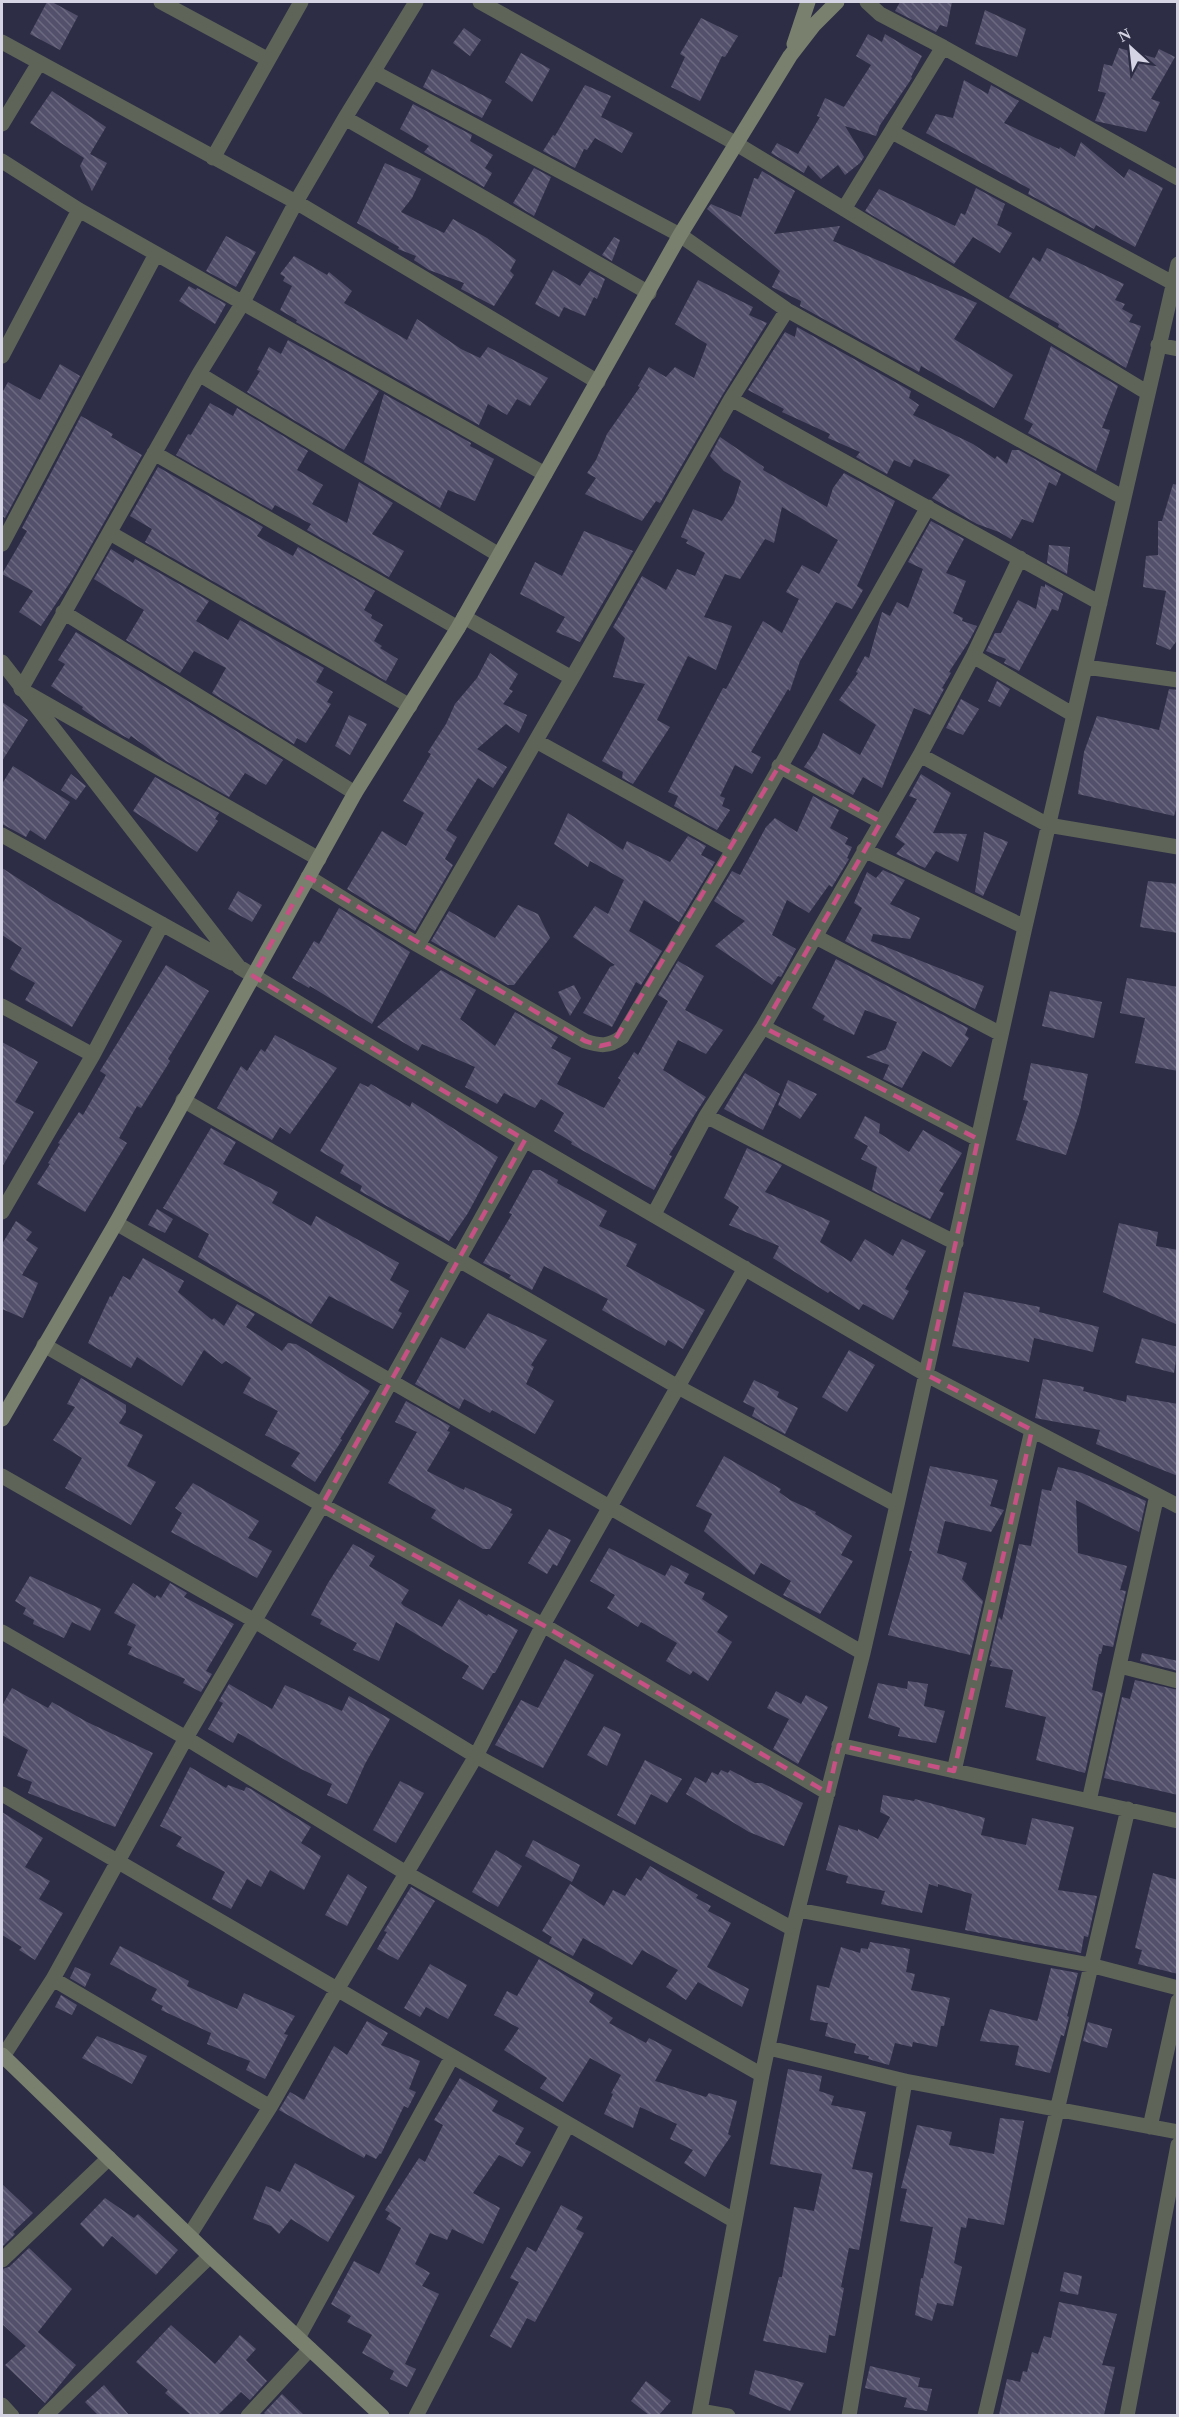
<svg xmlns="http://www.w3.org/2000/svg" width="1179" height="2417" font-family="Georgia,serif">
  <style>
    .building { fill: url(#building-back-hatch) }
    .lines { fill: none; stroke-linecap: round; stroke-linejoin: round }
    .street { stroke: #5f6458; stroke-width: 15 }
    .secondary { stroke: #79806d; stroke-width: 15 }
    .marked { fill: none; stroke: #c75084; stroke-width: 4.5; stroke-dasharray: 12 8; stroke-linejoin: round }
  </style>
  <defs>
    <pattern id="building-back-hatch" width="6" height="6" patternUnits="userSpaceOnUse" patternTransform="scale(1.5)"><rect width="6" height="6" fill="#53506b"/><path d="M-1 5l2 2M0 0l6 6M5-1l2 2" fill="none" stroke="#6b6880"/></pattern>
  </defs>
  <rect width="100%" height="100%" fill="#2d2d45"/>
  <path class="building" d="M47,2H52L78,16L60,50L30,34Z
    M900,2H952L947,27L940,25L936,32L895,11Z
    M985,10L1026,29L1017,57L975,44Z
    M701,18L738,36L725,57L722,56L700,101L671,87L685,57L680,54Z
    M464,28L481,40L470,56L453,43Z
    M868,34L882,42L885,34L922,56L911,77L912,78L880,125L876,136L845,126L864,157L860,163L845,175L838,165L821,179L808,165L804,173L771,153L777,143L798,154L820,117L817,116L825,98L844,107L871,65L856,56Z
    M1119,48L1155,58L1159,49L1175,57L1151,99L1160,102L1146,132L1095,121L1106,93L1098,91L1104,64L1112,66Z
    M521,53L550,69L532,102L505,82Z
    M432,69L492,100L482,118L423,87Z
    M964,80L988,94L991,85L1019,101L1004,123L1059,149L1060,147L1075,157L1081,142L1124,178L1129,169L1163,188L1135,247L1096,225L1094,229L1028,194L1030,189L926,133L936,114L953,118Z
    M585,85L611,96L601,117L633,133L622,153L595,138L587,150L584,149L575,168L543,151L553,135L555,136Z
    M52,91L106,127L90,154L107,163L92,191L80,166L84,158L30,123Z
    M413,104L472,135L470,141L493,155L485,168L492,173L484,187L424,152L429,146L400,129Z
    M385,163L421,179L412,198L401,212L444,233L453,219L487,238L516,260L510,271L514,275L494,306L461,289L464,283L429,270L414,260L416,256L398,249L399,247L357,223Z
    M534,168L551,177L534,216L513,203Z
    M762,171L795,191L774,234L840,226L833,241L977,303L954,339L1013,375L994,408L921,366L919,372L800,306L801,301L772,287L780,271L707,209L711,204L741,217L754,178L758,179Z
    M976,188L1005,204L997,225L1012,233L1000,253L973,237L954,264L865,211L879,189L955,226L961,213L965,215Z
    M226,236L256,252L236,287L206,271Z
    M614,237L620,240L612,261L602,255Z
    M1047,248L1124,284L1115,300L1125,304L1122,309L1133,315L1129,322L1141,326L1126,368L1058,327L1059,324L1009,297L1033,257L1040,262Z
    M294,256L327,275L329,272L352,291L344,303L407,340L417,319L461,349L480,358L488,347L548,378L530,406L517,399L507,415L488,404L479,425L296,322L297,320L280,310L292,286L283,281L285,277L280,274Z
    M553,270L580,286L590,271L605,279L597,299L594,297L585,316L564,307L559,317L535,304Z
    M698,280L753,307L749,315L767,323L723,394L660,503L656,501L642,521L585,494L596,478L587,473L596,460L607,434L640,387L638,386L649,367L666,377L675,367L694,378L707,344L675,324Z
    M189,286L196,290L197,288L226,304L215,324L179,301Z
    M797,327L911,391L909,398L919,405L913,415L973,444L995,459L997,456L1007,464L1012,450H1019L1061,474L1056,486L1049,482L1033,523L1022,519L1011,539L999,532L977,524L932,498L950,475L914,459L910,467L894,460L887,474L856,457L860,452L828,438L830,434L782,412L784,409L748,390L785,332L795,337Z
    M288,340L379,391L344,450L247,392L260,371L257,370L269,347L281,354Z
    M1051,346L1118,386L1102,428L1110,430L1096,471L1028,433L1033,424L1024,419Z
    M60,364L80,376L5,518L2,516V393L8,382L40,400Z
    M384,394L471,443L470,446L494,459L475,501L448,490L440,508L364,462Z
    M210,403L233,416L237,408L308,451L297,470L323,485L312,504L347,523L359,482L393,503L372,534L404,551L389,577L307,530L311,524L275,505L272,510L176,455L188,434L191,435Z
    M81,416L113,434L111,437L142,455L71,581L41,626L19,612L33,591L2,574L27,531L22,528Z
    M720,437L764,467L763,470L827,507L833,488L844,473L895,501L857,586L863,590L852,609L836,602L800,661L790,691L788,689L751,752L761,757L752,774L735,765L720,796L725,798L722,806L730,810L717,830L674,806L678,796L668,792L723,688L726,689L763,621L782,633L799,599L786,592L802,565L819,574L838,540L782,507L774,543L765,539L740,579L725,574L704,617L732,626L716,670L688,656L657,720L670,727L633,784L622,778L623,772L602,761L645,684L613,677L625,638L613,627L642,576L666,590L677,569L695,576L705,553L686,543L688,540L681,537L693,509L722,521L734,503L741,481L724,471L710,456Z
    M158,467L263,527L257,536L293,556L298,547L375,591L364,610L372,615L371,618L383,625L374,641L382,646L380,648L398,659L386,681L145,542L152,529L130,516Z
    M1173,484L1178,485V639L1170,650L1156,644L1166,591L1143,587L1146,556L1158,555V521H1162Z
    M931,521L964,539L946,573L966,581L953,613L963,618L962,621L977,626L968,643L949,672L951,673L942,688L944,689L930,715L914,708L882,788L863,777L853,795L804,767L817,748L823,733L860,755L876,725L839,700L858,673L856,672L865,656L869,658L882,612L890,616L897,602L908,608L923,569L908,562Z
    M584,531L633,551L580,642L556,632L565,617L520,594L535,562L562,576Z
    M1049,545L1070,547L1067,574L1047,563Z
    M111,549L133,563L135,559L209,601L196,621L228,640L240,620L324,668L316,682L333,692L327,702L331,704L306,743L297,738L294,744L212,693L226,668L194,651L180,673L126,640L144,610L94,579Z
    M1045,584L1063,594L1058,611L1052,609L1019,671L1004,663L1006,659L986,651L995,633H1001L1018,600L1036,609L1041,586L1045,587Z
    M76,632L283,760L266,785L245,773L229,797L166,761L131,736L129,739L111,729L82,709L83,707L51,686L65,664L58,660Z
    M490,653L518,674L509,689L513,691L503,704L527,715L519,733L506,724L477,749L507,767L493,788L478,778L446,830L457,837L445,859L453,865L415,931L347,889L382,831L406,846L424,813L403,801L431,754L428,752L446,724L455,704L477,678Z
    M997,681L1010,689L1000,707L988,701Z
    M1169,689L1178,690V802L1174,816L1078,794L1084,752L1097,716L1159,730Z
    M961,699L979,709L963,735L946,728Z
    M2,702L28,720L2,761Z
    M349,715L367,724L350,755L335,746Z
    M13,766L70,802L45,840L30,830L26,837L2,824V784Z
    M71,774L86,786L76,800L61,790Z
    M921,774L951,793L933,833L967,834L958,862L936,851L925,868L896,854L905,844L895,837L917,799L909,796Z
    M155,777L219,813L215,819L218,821L197,852L133,811Z
    M813,796L839,810L830,828L848,838L845,844L852,847L847,858L849,859L832,887L829,885L809,913L787,900L772,935L796,949L781,977L778,976L772,985L715,946L745,921L714,901L732,871L740,875L766,827L775,818L797,832Z
    M568,813L623,850L627,841L670,862L688,836L706,846L701,855L715,862L679,922L644,900L629,931L662,951L641,985L636,982L612,1027L583,1013L610,967L615,965L573,937L595,906L608,914L624,880L590,861L588,867L554,844Z
    M984,832L1008,842L983,896L975,892Z
    M2,868L53,901L122,941L72,1027L25,1000L35,983L10,969L22,948L2,935Z
    M883,870L905,880L890,904L920,918L910,939L873,934L871,941L984,986L975,1009L845,941L862,908L854,903L867,872L876,878Z
    M1148,881L1178,884V933L1140,927Z
    M238,891L262,905L252,922L228,909Z
    M518,905L538,914L550,938L514,985H508L431,941L449,911L495,938Z
    M339,908L410,952L372,1024L310,986L309,988L292,978L314,941L319,944Z
    M836,959L968,1028L965,1035L969,1038L951,1067L923,1051L902,1088L883,1079L889,1065L866,1057L886,1049L897,1022L865,1010L854,1035L823,1020L825,1016L812,1008Z
    M678,961L704,976L685,1010L723,1030L706,1054L678,1040L663,1070L706,1097L669,1155L672,1156L654,1190L571,1144L572,1142L554,1131L564,1113L541,1099L535,1108L504,1093L497,1104L465,1087L475,1067L422,1044L418,1051L377,1027L441,970L476,990L460,1019L495,1046L515,1012L558,1037L551,1048L571,1058L557,1084L604,1108L621,1080L618,1078L634,1052L638,1055L668,1001L658,995Z
    M166,965L209,991L168,1059L170,1061L141,1108L137,1106L119,1138L127,1143L85,1212L37,1184L50,1164L48,1163L60,1144L58,1143L79,1112L83,1115L106,1075L100,1071Z
    M1127,978L1178,987V1071L1135,1063L1145,1018L1120,1013Z
    M574,985L581,998L570,1016L558,992Z
    M1050,991L1102,1002L1094,1038L1042,1026Z
    M275,1035L337,1068L290,1134L280,1127L272,1140L217,1108L241,1066L247,1071L261,1049L265,1052Z
    M2,1042L38,1062L15,1102L34,1112L2,1167Z
    M1031,1063L1088,1074L1080,1111L1066,1155L1016,1140L1028,1101L1023,1100Z
    M745,1073L780,1094L763,1130L724,1109Z
    M788,1080L817,1094L800,1119L778,1105Z
    M360,1083L368,1087L371,1084L410,1107L412,1102L498,1157L468,1213L449,1241L360,1191L362,1186L340,1173L344,1165L320,1151Z
    M865,1116L880,1124L879,1133L909,1152L923,1130L962,1153L939,1191L944,1193L930,1219L872,1190L877,1167L861,1159L868,1146L854,1138Z
    M211,1128L236,1142L223,1164L278,1192L272,1203L311,1226L316,1216L399,1263L390,1280L409,1291L398,1311L402,1313L393,1329L329,1296L311,1324L198,1257L209,1234L163,1208Z
    M747,1148L782,1165L765,1192L830,1221L820,1242L851,1262L865,1239L893,1256L902,1239L926,1251L905,1289L909,1291L893,1320L863,1304L859,1310L830,1291L828,1293L773,1258L779,1246L729,1225L739,1207L724,1198Z
    M533,1170H540L558,1180L557,1183L607,1211L599,1226L637,1244L626,1266L705,1310L683,1349L668,1340L665,1346L602,1310L608,1299L544,1266L532,1290L509,1278L511,1275L483,1263L512,1214L509,1213Z
    M157,1209L173,1219L165,1233L148,1225Z
    M16,1221L32,1232L26,1240L38,1248L22,1275L38,1283L23,1318L2,1309V1244Z
    M1119,1223L1158,1232L1156,1246L1178,1250V1325L1103,1292Z
    M143,1258L184,1281L178,1292L212,1320L214,1318L224,1326L237,1304L255,1314L246,1327L282,1351L288,1343L296,1344L370,1391L340,1439L342,1440L315,1482L291,1466L300,1453L265,1435L278,1411L243,1393L251,1378L226,1361L222,1364L204,1350L182,1386L137,1357L131,1368L88,1343L110,1296L112,1297L123,1276L130,1280Z
    M964,1292L1040,1307L1039,1312L1099,1327L1093,1352L1034,1338L1029,1362L952,1346Z
    M488,1313L547,1340L531,1365L534,1367L526,1384L554,1401L535,1434L492,1410L490,1413L464,1399L459,1409L415,1384L441,1337L465,1349Z
    M1142,1338L1178,1347L1174,1373L1135,1363Z
    M849,1350L875,1365L847,1412L822,1397Z
    M81,1378L126,1405V1412L119,1423L143,1435L127,1466L156,1482L131,1525L65,1488L82,1458L53,1440L75,1407L67,1404Z
    M1043,1379L1084,1387L1083,1391L1126,1402L1127,1395L1178,1404V1476L1096,1444L1100,1430L1035,1418Z
    M754,1380L779,1392L777,1397L798,1408L785,1434L752,1416L755,1408L743,1402Z
    M406,1401L450,1426L447,1431L450,1432L427,1471L464,1490L465,1487L512,1509L510,1513L513,1514L490,1549H483L431,1518L436,1510L388,1483L417,1432L395,1422Z
    M724,1456L781,1489L779,1492L790,1500L816,1512L815,1514L852,1536L841,1555L853,1561L820,1614L783,1595L791,1581L761,1563L754,1575L704,1531L712,1514L696,1506Z
    M930,1466L998,1480L990,1506L1004,1510L991,1532L945,1521L937,1553L967,1563L962,1579L983,1601L970,1655L888,1635L912,1551H909Z
    M1058,1467L1082,1473L1146,1501L1139,1532L1076,1500L1078,1553L1127,1566L1120,1590L1126,1591L1113,1647L1103,1645L1101,1654H1099L1092,1690L1103,1693L1085,1773L1036,1760L1046,1717L1005,1707L1013,1670L990,1666L992,1661L989,1660L999,1617L1002,1620L1019,1544L1031,1546L1042,1489L1051,1491Z
    M193,1483L259,1521L248,1538L272,1551L257,1578L171,1532L182,1513L175,1508Z
    M549,1529L571,1540L557,1566L553,1564L547,1574L528,1563Z
    M353,1544L375,1556L369,1566L409,1590L401,1603L404,1606L442,1627L459,1599L487,1616L488,1614L518,1630L495,1673H493L483,1690L462,1678L469,1666L396,1622L379,1661L353,1650L357,1643L320,1624L322,1620L311,1615L328,1583Z
    M609,1548L665,1576L671,1565L689,1574L684,1583L705,1593L702,1599L728,1616L717,1632L732,1642L708,1681L693,1671L690,1675L666,1661L677,1643L641,1622L638,1627L607,1608L615,1595L590,1581Z
    M30,1576L101,1609L90,1631L72,1622L64,1638L33,1624L34,1620L23,1614L26,1608L15,1601Z
    M133,1583L155,1598L157,1595L161,1598L170,1583L187,1593L184,1597L234,1624L206,1671L212,1674L201,1692L183,1683L185,1679L128,1654L132,1647L127,1645L136,1625L114,1613Z
    M1142,1653L1178,1661V1671L1140,1661Z
    M565,1659L594,1675L543,1768L495,1745L521,1700L538,1708Z
    M1135,1680L1178,1690V1795L1104,1778L1122,1697L1130,1699Z
    M908,1681L928,1684L924,1706L945,1711L936,1743L898,1736L900,1728L868,1718L878,1683L907,1689Z
    M229,1684L272,1709L285,1685L342,1711L349,1696L390,1719L365,1764L347,1804L327,1795L332,1784L301,1769L238,1733L233,1743L208,1729L223,1703L219,1701Z
    M12,1688L48,1708L52,1702L87,1722L153,1753L115,1827L28,1793L32,1782L17,1776L28,1750L2,1735V1706Z
    M776,1691L801,1704L806,1695L828,1707L798,1764L773,1749L789,1719L767,1708Z
    M604,1726L621,1734L607,1766L587,1755Z
    M645,1760L682,1779L667,1803L651,1794L635,1825L617,1815Z
    M190,1767L226,1788L228,1785L244,1791L246,1787L251,1789L311,1827L301,1843L321,1856L304,1890L270,1870L261,1887L247,1879L231,1909L212,1899L225,1872L176,1846L182,1837L160,1826Z
    M721,1770L728,1773L730,1770L755,1783H762L803,1803L784,1846L749,1832L686,1794L695,1777L706,1783L712,1772L718,1775Z
    M400,1781L424,1793L396,1843L373,1830Z
    M883,1795L914,1801L915,1799L985,1818L981,1835L1026,1845L1032,1818L1074,1827L1058,1890L1097,1896L1088,1937L1084,1936L1081,1953L965,1930L972,1894L938,1884V1887L929,1884L922,1913L881,1904L885,1891L846,1883L848,1876L826,1870L839,1825L858,1831V1829L878,1839L890,1817L880,1812Z
    M2,1812L43,1838L25,1867L50,1881L39,1899L63,1913L35,1960L19,1950L22,1947L2,1935Z
    M533,1840L580,1865L572,1882L525,1856Z
    M496,1850L522,1866L498,1907L472,1892Z
    M650,1866L698,1895L696,1898L711,1906L708,1911L731,1923L707,1967L749,1989L742,2007L698,1982L686,2000L666,1987L678,1970L642,1950L632,1965L583,1938L573,1956L549,1943L552,1937L542,1931L570,1884L604,1906L613,1890L625,1896L636,1878L641,1881Z
    M1153,1873L1178,1880V1974L1138,1964L1142,1950L1135,1948Z
    M348,1874L367,1887L347,1926L325,1915Z
    M411,1887L435,1901L398,1960L377,1949L387,1932L384,1931Z
    M870,1942L910,1949L906,1972L915,1974L911,1990L950,1998L944,2026H941L937,2047L913,2042L912,2047L895,2043L889,2065L868,2059L869,2056L854,2053L856,2044L825,2036L828,2023L810,2020L817,1985L829,1988L841,1947L860,1953L861,1948L868,1949Z
    M120,1946L189,1981L187,1986L237,2009L244,1993L295,2016L284,2034L288,2035L265,2079L246,2070L250,2061L207,2044L211,2033L161,2010L163,2006L151,2000L157,1989L110,1964Z
    M539,1959L594,1993L589,2002L613,2018L609,2023L646,2043L649,2038L672,2050L655,2081L706,2097L709,2093L737,2101L728,2134L731,2136L713,2162L705,2177L684,2163L693,2150L670,2139L677,2124L640,2107L633,2128L604,2114L613,2094L611,2093L621,2075L590,2058L563,2102L540,2088L547,2078L504,2050L519,2028L494,2015L507,1991L517,1996Z
    M430,1964L467,1985L448,2019L426,2007L420,2017L404,2008Z
    M75,1967L91,1974L85,1987L70,1978Z
    M1051,1968L1078,1973L1067,2016L1069,2017L1064,2036L1061,2035L1050,2073L1015,2065L1019,2046L980,2041L990,2009L1037,2021L1038,2019Z
    M61,1995L77,2005L72,2015L55,2007Z
    M367,2021L388,2033L381,2045L420,2061L409,2089L416,2092L408,2108L404,2106L381,2154L380,2153L376,2159L366,2154L364,2158L279,2110L290,2092L304,2100L334,2046L347,2055Z
    M1088,2022L1112,2029L1107,2048L1083,2041Z
    M97,2036L147,2056L132,2084L82,2058Z
    M788,2069L822,2076L819,2091L834,2096L831,2105L866,2112L852,2169L873,2173L859,2250L849,2248L841,2287L844,2288L835,2336L829,2335L826,2353L763,2341L779,2277H782L794,2207L814,2211L822,2174L770,2164Z
    M460,2078L498,2101L492,2111L524,2128L515,2144L531,2152L522,2167L499,2155L473,2193L500,2208L483,2244L452,2229L447,2240L430,2233L415,2264L430,2273L422,2286L439,2294L405,2364L416,2369L407,2387L390,2379L394,2371L362,2353L372,2335L347,2322L351,2316L331,2304L354,2261L379,2274L401,2228L386,2219L390,2213L385,2210L419,2158L425,2162L443,2125L434,2120Z
    M1000,2118L1024,2121L1004,2225L968,2218L966,2228L961,2227L954,2263L962,2267L953,2306L937,2303L932,2321L915,2315L921,2278H923L933,2227L900,2221L907,2189L901,2188L917,2125L952,2132L949,2145L994,2154Z
    M295,2163L355,2196L328,2242L291,2219L279,2234L271,2226L253,2219L266,2186L280,2192Z
    M2,2184L33,2213L13,2232L15,2234L2,2247Z
    M105,2198L134,2218L138,2214L178,2250L156,2275L112,2236L103,2247L80,2224Z
    M561,2205L583,2217L576,2229L584,2233L535,2322L527,2318L511,2348L490,2336L519,2282L510,2278L527,2247L536,2252Z
    M29,2248L72,2289L38,2332L76,2365L45,2403L5,2365L26,2346L2,2324V2269L9,2267Z
    M1064,2272L1082,2276L1078,2295L1060,2291Z
    M1059,2302L1117,2314L1102,2365L1115,2367L1104,2415H999L1007,2379L1020,2382L1023,2371L1027,2372L1032,2352L1038,2354L1044,2336L1051,2338Z
    M171,2325L215,2364L240,2335L256,2349L246,2360L267,2381L250,2400L241,2392L218,2415H191L165,2393L168,2390L136,2362Z
    M870,2366L920,2378L918,2387L932,2389L927,2411L904,2407L907,2398L865,2388Z
    M755,2370L804,2383L790,2411L749,2394Z
    M646,2381L671,2401L659,2415H649L631,2401Z
    M104,2385L129,2415H98L85,2402Z
    M282,2394L304,2415H266L264,2413Z"/>
  <g class="lines">
    <path class="street" d="M161,2L267,59
      M480,2L735,143L1148,393
      M2,42L296,202L598,382
      M943,47L1178,178
      M374,72L680,235L787,310L1124,498
      M345,118L649,293
      M2,124L39,63
      M892,132L1173,283
      M213,158L301,2
      M2,161L79,210L545,474
      M844,209L943,47L880,14L867,2
      M1158,345L1178,349
      M2,356L79,210
      M199,374L499,555
      M731,399L1100,603
      M154,453L458,628
      M110,533L410,706
      M2,544L156,254
      M63,612L355,793
      M464,617L572,678L731,399L787,310
      M973,656L1074,715
      M2,662L239,967L525,1140L927,1375L1178,1506
      M1086,667L1178,680
      M21,689L199,374L242,304L296,202L345,118L416,2
      M29,694L319,859
      M536,741L733,850
      M920,755L1048,825L1178,847
      M779,766L881,822
      M2,835L232,963
      M864,850L1025,927
      M308,877L418,945L585,1041C600,1046 609,1047 622,1037L733,850L928,507
      M816,937L1001,1034
      M418,945L572,678
      M2,1006L93,1055
      M763,1027L978,1139
      M183,1100L678,1387L897,1505
      M706,1116L763,1027L920,755L973,656L1020,558
      M2,1212L93,1055L162,924
      M654,1214L706,1116L956,1243
      M116,1223L863,1653
      M44,1345L322,1505L543,1625L828,1793
      M2,1476L255,1621L476,1756L793,1929
      M2,1632L186,1738L406,1873L762,2075
      M1120,1666L1178,1681
      M839,1745L1178,1821
      M954,1771L1032,1430
      M2,1794L735,2221
      M1089,1801L1157,1495
      M798,1910L1090,1965L1178,1988
      M53,1979L270,2107
      M769,2048L905,2081L1178,2132
      M2,2058L53,1979L186,1738L322,1505L525,1140
      M1150,2127L1178,2001
      M189,2236L270,2107L338,1988L476,1756L543,1625L745,1268
      M2,2260L109,2158
      M298,2338L452,2057
      M2,2405L12,2416
      M700,2411L728,2416
      M45,2416L210,2256
      M248,2416L310,2349
      M416,2416L568,2124
      M699,2416L762,2075L793,1929L863,1653L897,1505L1025,927L1178,264
      M849,2416L905,2081
      M985,2416L1128,1809
      M1127,2416L1178,2145"/>
    <path class="secondary" d="M794,44L808,2
      M2,1419L116,1223L355,793L458,628L680,235L790,56L814,25L837,2
      M2,2055L210,2256L382,2416"/>
  </g>
  <path class="marked" d="M779,766L881,822L763,1027L978,1139L927,1375L1032,1430L954,1771L839,1745L828,1793L543,1625L322,1505L525,1140L253,976L308,877L585,1041L600,1046L613,1043Z"/>
  <rect width="1179" height="2417" fill="none" stroke="#d4d4e4" stroke-width="6"/>
  <g transform="translate(1131 48) rotate(333)" stroke="#2d2d45" stroke-width="4.5" paint-order="stroke">
  <path d="M0-4.5L10 22L0 15L-10 22Z" fill="#d4d4e4"/>
  <text y="-9" font-size="16" font-weight="bold" text-anchor="middle" fill="#d4d4e4">N</text>
  </g>
</svg>
